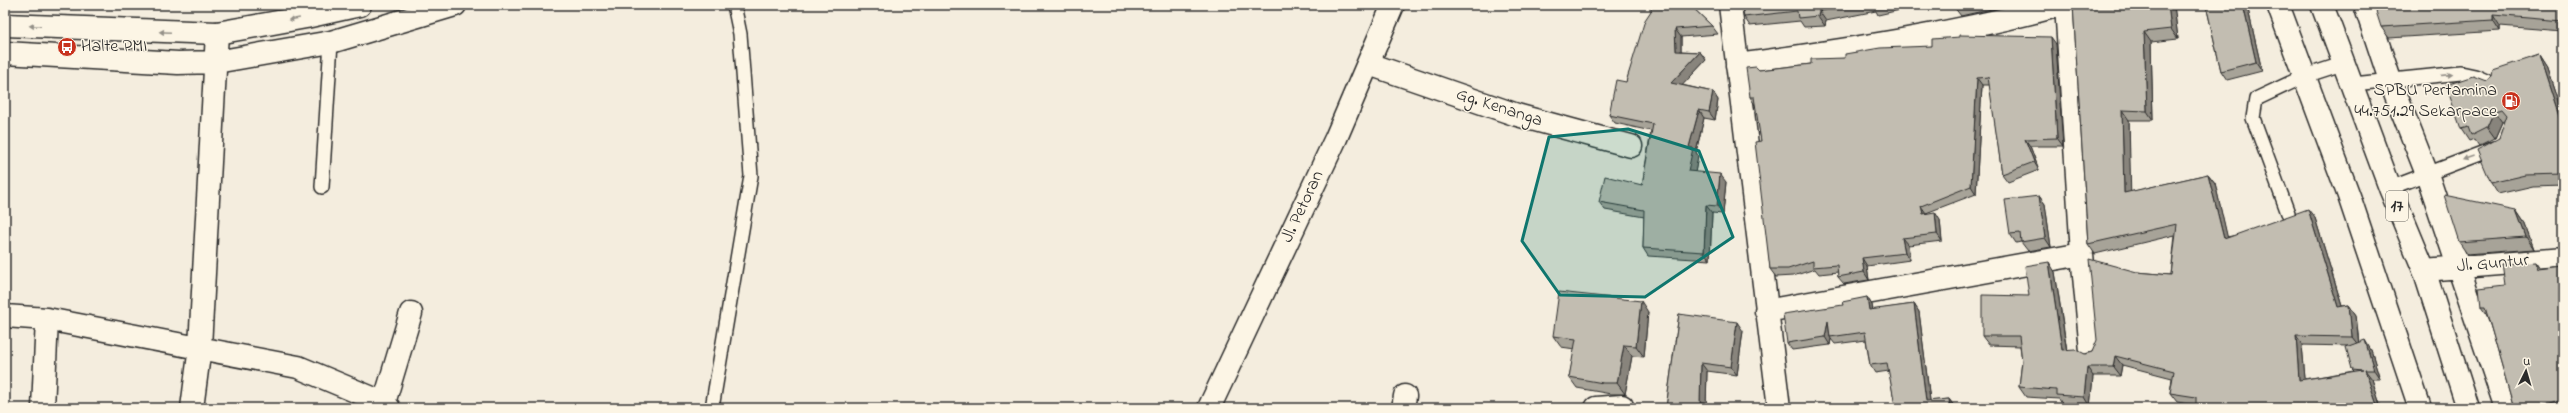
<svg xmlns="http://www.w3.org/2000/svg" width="2568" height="413" font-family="'Indie Flower',sans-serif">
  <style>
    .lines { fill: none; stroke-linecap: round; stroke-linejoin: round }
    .lane-casing { stroke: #2b2b2b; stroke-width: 16 }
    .street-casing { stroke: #2b2b2b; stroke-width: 25 }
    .primary-casing { stroke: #2b2b2b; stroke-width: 25 }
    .highway-casing { stroke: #2b2b2b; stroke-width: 25 }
    .lane { stroke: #fcf5e5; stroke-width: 13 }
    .street { stroke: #fcf5e5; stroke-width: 22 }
    .primary { stroke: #fcf5e5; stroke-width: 22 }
    .highway { stroke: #fcf5e5; stroke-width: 22 }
    .wall { fill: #a7a398; stroke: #2b2b2b; fill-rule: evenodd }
    .shaded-wall { fill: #88847c; stroke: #2b2b2b }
    .building { fill: #c2bdb1; stroke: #2b2b2b }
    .oneway { fill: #949088 }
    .marked { fill: #0f766e; fill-opacity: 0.2; stroke: #0f766e; stroke-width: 3; stroke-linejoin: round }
    .labels { text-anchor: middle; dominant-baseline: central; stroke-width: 3; stroke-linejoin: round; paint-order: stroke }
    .shield { fill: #fcf5e5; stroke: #6a6863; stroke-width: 1 }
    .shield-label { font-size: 17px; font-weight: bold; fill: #2b2b2b }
    .poi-label { font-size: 18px; fill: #2b2b2b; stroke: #fcf5e5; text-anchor: start }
    .street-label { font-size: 18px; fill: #2b2b2b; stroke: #fcf5e5 }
  </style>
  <rect width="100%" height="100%" fill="#f4edde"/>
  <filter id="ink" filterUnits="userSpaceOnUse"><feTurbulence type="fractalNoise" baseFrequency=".025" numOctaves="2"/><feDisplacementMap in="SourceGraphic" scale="8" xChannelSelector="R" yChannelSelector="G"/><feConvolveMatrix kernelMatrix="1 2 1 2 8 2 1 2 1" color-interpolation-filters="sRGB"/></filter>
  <g filter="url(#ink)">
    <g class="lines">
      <defs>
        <path id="lane" d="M2353,84L2461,73L2475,76L2493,84
          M322,187L331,42
          M2390,188L2495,148
          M2288,213L2253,118L2256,99L2305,76L2345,63
          M712,408L751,176L740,34L734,5"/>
        <path id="street" d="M1730,5L1779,408
          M2066,5L2082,254L2091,351
          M2278,5L2349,196L2420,408
          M2365,5L2390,80L2427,174L2506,408
          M5,53L178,63L216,62L331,42L455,5
          M1369,64L1517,115L1631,146
          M1737,65C1846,50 1955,34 2061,5
          M2424,270L2563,259
          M1766,311L2082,254
          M5,316L47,319L298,367L384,403L389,408
          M384,403L411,313
          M43,408L47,319
          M192,408L200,347L217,33
          M1209,408L1336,138L1393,5
          M1403,408L1405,396
          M1596,408L1622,406"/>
        <path id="primary" d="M5,25L217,33L306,17L360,5"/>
        <path id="highway" d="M2322,5L2390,188L2424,270L2468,408"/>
      </defs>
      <use href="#lane" class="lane-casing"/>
      <use href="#street" class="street-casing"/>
      <use href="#primary" class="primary-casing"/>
      <use href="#highway" class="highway-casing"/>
      <use href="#lane" class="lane"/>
      <use href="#street" class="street"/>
      <use href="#primary" class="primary"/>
      <use href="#highway" class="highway"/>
    </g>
    <path class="wall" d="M1652,5H1691V6L1712,26L1718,34L1681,37V51L1700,52L1706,60L1682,85L1713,92L1718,100L1715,120L1704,118L1696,152L1698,156L1695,172L1726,182L1723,214L1712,213L1710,260L1648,256L1643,248L1644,217L1605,210L1599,202L1642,185L1651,131L1615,123L1609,115L1626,82L1651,11Z
      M1742,5H1922L1878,15L1876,11L1826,21L1825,26L1804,27L1800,21L1750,26L1744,17Z
      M1954,5H2009L1961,16L1954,7Z
      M2073,5H2174L2178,39L2151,42L2153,120H2129L2130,192L2208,174L2215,183L2227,237L2315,218L2342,306L2349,305L2356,315L2359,343L2371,350L2380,379H2372L2381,408H2199L2197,405L2177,402L2170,393L2172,378L2122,365L2120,376H2093L2090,407L2062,404L2059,399L2026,397L2019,387L2022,361L2020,346L1989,345L1982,336L2029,296L2055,272L2067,350L2085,354L2092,352L2137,272L2171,275L2175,235L2095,254L2088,244ZM2302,345L2349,346L2352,369L2354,371L2305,379Z
      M2206,5H2247L2262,71L2227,80L2221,71Z
      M2563,5V31L2500,26V31L2389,38L2381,27Z
      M2056,44L2063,146H2030L2039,170L2008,182L2002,174L1990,85H1982L1976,194L1926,213L1940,220L1942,241L1908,245L1910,260L1867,266L1869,280L1844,284L1838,277V272L1819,274L1815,269L1793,276L1776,277L1770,269L1761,141L1756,105H1755L1750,97L1759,70L1811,64L1845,58Z
      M2539,55L2546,66L2563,117V185L2533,186L2498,194L2491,183L2499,138L2505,121L2502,122L2495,138L2479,146L2474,139L2469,141L2461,129L2486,81Z
      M2039,196L2045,204L2051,247L2028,251L2021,242L2016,243L2010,234Z
      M2516,210L2524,222L2534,249L2467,254L2459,242Z
      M2536,262L2540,268L2563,266V408H2514L2488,317L2481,307L2505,285Z
      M1867,297L1872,305L1873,310L1914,304L1919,312L1930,401L1949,399L1954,406V408H1890L1895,405L1889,371L1875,373L1870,365L1866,340L1835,344L1831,339L1830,345L1792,350L1787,343L1843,305Z
      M1648,312L1644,357L1632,356L1625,394H1611L1577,388L1569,377L1575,349L1561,347L1553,336Z
      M1679,314L1743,331L1737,375L1707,371L1706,404L1732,406L1733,408H1666Z"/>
    <path class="shaded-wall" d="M2168,5H2174L2178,39L2171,29Z
      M2243,5H2247L2262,71L2256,62Z
      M1819,11L1826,21L1825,26L1818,16Z
      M2493,15L2500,26V31L2493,20Z
      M1675,29L1681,37V59L1676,51Z
      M2144,32L2151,42L2153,120L2147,111Z
      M2051,37L2056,44L2063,146L2057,138Z
      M1700,52L1706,60L1677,91L1671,83Z
      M2539,55L2546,66L2563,117V129Z
      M1977,78L1982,85L1976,194L1971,186Z
      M1713,92L1718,100L1715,120L1709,112Z
      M1699,110L1704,118L1696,152L1698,156L1694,179L1688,171L1689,147Z
      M2122,110L2129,120L2131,202L2124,193Z
      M2494,111L2502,122L2495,138L2487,127Z
      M2025,139L2030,146L2039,170L2034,162Z
      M1720,174L1726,182L1723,214L1717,206Z
      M2208,174L2215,183L2230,248L2224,239Z
      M2039,196L2045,204L2051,247L2045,238Z
      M1706,205L1712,213L1710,260L1704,252Z
      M1921,206L1926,213L1928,222L1923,214Z
      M2308,209L2315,218L2345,316L2338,307Z
      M2516,210L2524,222L2534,249L2526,237Z
      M1935,212L1940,220L1942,241L1937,234Z
      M1902,238L1908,245L1910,260L1905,253Z
      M1862,258L1867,266L1869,280L1864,272Z
      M2049,262L2055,272L2068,359L2062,350Z
      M1867,297L1872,305L1874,318L1869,310Z
      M1641,301L1648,312L1644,357L1636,346Z
      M1914,304L1919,312L1931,408L1926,401Z
      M2349,305L2356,315L2359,346L2352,337Z
      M1828,321L1830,337L1831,339L1830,345L1825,337Z
      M1737,322L1743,331L1737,375L1731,367Z
      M2296,336L2302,345L2306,389L2299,380Z
      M2365,340L2371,350L2380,379L2374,370Z
      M1624,345L1632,356L1625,394L1617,383Z
      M2115,356L2122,365L2120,376L2113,367Z
      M1701,363L1707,371L1706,408L1700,403Z
      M2087,367L2093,376L2090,407L2084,397Z
      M2365,370L2372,379L2381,408H2378Z
      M1949,399L1954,406V408H1950Z"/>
    <path class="building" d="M1652,5H1690L1712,26L1675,29L1676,51L1700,52L1671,83L1713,92L1709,112L1699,110L1689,147L1693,148L1688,171L1720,174L1717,206L1706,205L1704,252L1643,248L1644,210L1599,202L1605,176L1642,185L1653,124L1609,115L1616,80L1626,82L1645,20L1651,11Z
      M1742,5H1853L1819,11L1818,16L1798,18L1797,11L1744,17Z
      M1954,5H1961L1954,7Z
      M2073,5H2168L2171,29L2144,32L2147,111L2122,110L2124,193L2208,174L2224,239L2308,209L2338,307L2349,305L2352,337L2296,336L2299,380L2363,370L2352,369L2346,347L2365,340L2374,370H2365L2378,408H2225L2196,404V397L2170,393L2174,371L2115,356L2113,367H2087L2084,397L2056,395V390L2019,387L2022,361L2019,336H1982V295L2029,296L2025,266L2049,262L2062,350L2075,349L2085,354L2092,352L2097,340L2089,259L2137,272L2171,275L2177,224L2088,244Z
      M2206,5H2243L2256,62L2221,71Z
      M2374,5H2563V21L2493,15V20L2381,27Z
      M1960,35L2051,37L2057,138L2025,139L2034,162L2002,174L1988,77L1977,78L1971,186L1921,206L1923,214L1935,212L1937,234L1902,238L1905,253L1862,258L1864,272L1838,277L1837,265L1813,267V261L1788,269H1770L1755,142L1761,141L1754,97H1750L1746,68L1756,67L1759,70L1811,64V59L1845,58V54L1880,48L1932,46V39L1960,37Z
      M2539,55L2563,129V174L2525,175L2491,183L2477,150L2499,138L2507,115L2502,109L2494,111L2487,127L2471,135L2468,127L2461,129L2446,85L2473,76L2486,81L2492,76L2493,70Z
      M2444,195L2516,210L2526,237L2459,242Z
      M2039,196L2045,238L2021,242L2020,233L2010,234L2005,200Z
      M2536,262L2538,269L2563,266V400L2538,408H2514L2485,307H2481L2479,288L2505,285L2502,264Z
      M1559,292L1641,301L1636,346L1624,345L1617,383H1603L1569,377L1576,339L1553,336Z
      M1867,297L1869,310L1914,304L1926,401L1949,399L1950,408H1890V406L1895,405L1887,363L1870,365L1865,332L1830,337L1828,321L1825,337L1787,343L1783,314L1843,305L1842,302Z
      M1679,314L1737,322L1731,367L1701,363L1700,403L1732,406V408H1666Z
      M1978,406L2009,408H1967Z"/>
    <defs><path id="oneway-solid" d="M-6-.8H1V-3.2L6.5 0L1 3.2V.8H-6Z"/></defs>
    <g class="oneway">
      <use href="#oneway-solid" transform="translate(294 19) rotate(170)"/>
      <use href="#oneway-solid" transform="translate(35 26) rotate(-178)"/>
      <use href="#oneway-solid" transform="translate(165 32) rotate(-178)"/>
      <use href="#oneway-solid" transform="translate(2447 75) rotate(-5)"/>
      <use href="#oneway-solid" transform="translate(2468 158) rotate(160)"/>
    </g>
  </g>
  <path class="marked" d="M1628,129L1699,151L1733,237L1645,297L1560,295L1522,241L1549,137Z"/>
  <defs>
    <symbol id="bus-disc" viewBox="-11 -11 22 22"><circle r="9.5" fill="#c8321e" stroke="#fcf5e5"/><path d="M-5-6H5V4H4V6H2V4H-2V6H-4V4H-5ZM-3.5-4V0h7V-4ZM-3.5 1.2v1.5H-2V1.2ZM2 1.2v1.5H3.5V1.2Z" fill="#fff"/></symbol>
    <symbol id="fuel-disc" viewBox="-11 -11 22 22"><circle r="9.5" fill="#c8321e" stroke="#fcf5e5"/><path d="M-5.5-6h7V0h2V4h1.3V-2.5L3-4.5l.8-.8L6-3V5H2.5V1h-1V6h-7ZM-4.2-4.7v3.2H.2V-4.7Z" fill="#fff"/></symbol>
  </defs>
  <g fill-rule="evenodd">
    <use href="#bus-disc" x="56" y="36" width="22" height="22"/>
    <use href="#fuel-disc" x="2500" y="90" width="22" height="22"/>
  </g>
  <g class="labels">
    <rect class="shield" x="2386" y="191" width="22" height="30" rx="3"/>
    <g class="shield-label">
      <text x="2397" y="206">17</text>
    </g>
    <g class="poi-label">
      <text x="81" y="47">Halte PMI</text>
      <text x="2497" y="91" text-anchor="end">SPBU Pertamina<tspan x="2497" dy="21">44.751.29 Sekarpace</tspan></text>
    </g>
    <g class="street-label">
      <text transform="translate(1499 108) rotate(18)">Gg. Kenanga</text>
      <text transform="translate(1303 207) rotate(-65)">Jl. Petoran</text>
      <text transform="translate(2493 264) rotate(-5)">Jl. Guntur</text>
    </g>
  </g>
  <rect width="2568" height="413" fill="none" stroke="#fcf5e5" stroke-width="20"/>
  <rect x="10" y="10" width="2548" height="393" fill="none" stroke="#2b2b2b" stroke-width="1.5" filter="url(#ink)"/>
  <g transform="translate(2526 371) rotate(5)" stroke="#fcf5e5" stroke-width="3" paint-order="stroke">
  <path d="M0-3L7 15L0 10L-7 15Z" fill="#2b2b2b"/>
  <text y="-6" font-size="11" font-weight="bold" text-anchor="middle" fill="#2b2b2b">U</text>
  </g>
</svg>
